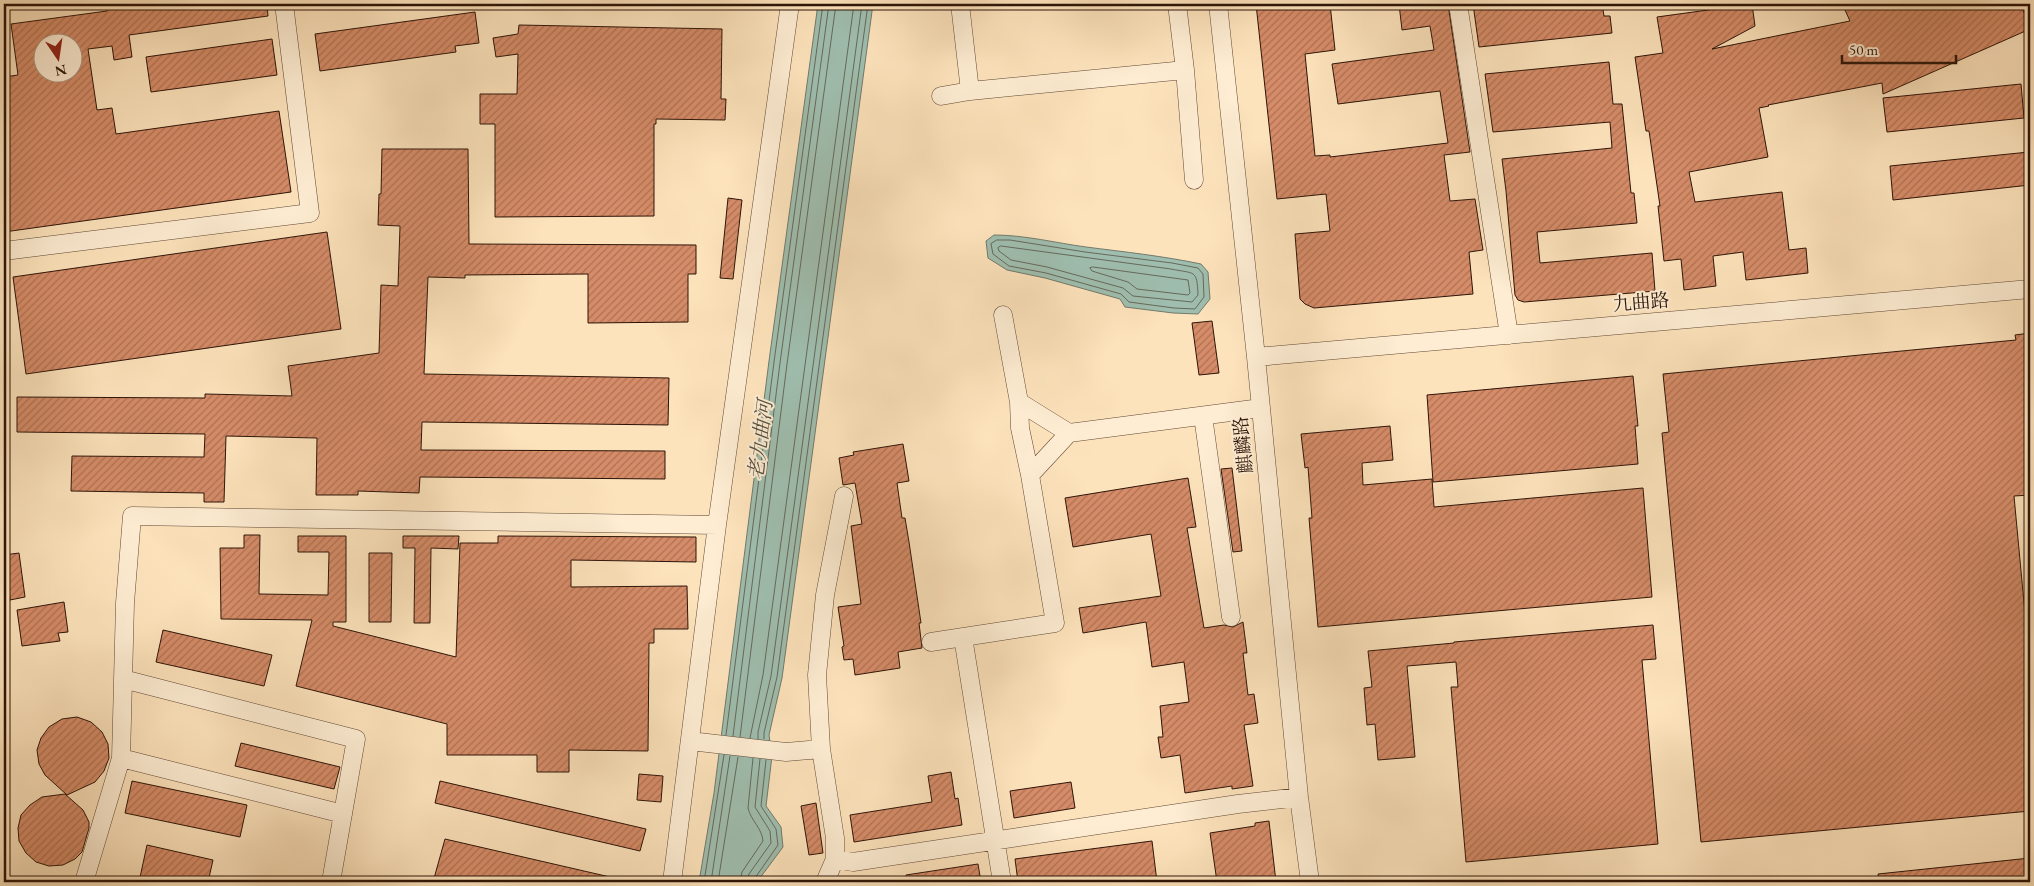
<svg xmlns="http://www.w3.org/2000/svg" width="2034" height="886" font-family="'EB Garamond','Noto Serif SC',serif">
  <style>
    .water { fill: #9fbeaf; stroke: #717a6c }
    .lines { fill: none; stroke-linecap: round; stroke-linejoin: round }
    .shore { stroke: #66695c; stroke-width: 1 }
    .building { fill: url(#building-hatch); stroke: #2d1408; fill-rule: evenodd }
    .minor-casing { stroke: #614835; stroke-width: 19 }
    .minor { stroke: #feedd3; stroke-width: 18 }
    .labels { text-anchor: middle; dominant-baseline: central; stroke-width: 4; stroke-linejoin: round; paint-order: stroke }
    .street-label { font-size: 19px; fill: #2d1408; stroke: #feedd3 }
    .water-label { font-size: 20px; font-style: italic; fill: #555042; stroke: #feedd3 }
  </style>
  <defs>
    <pattern id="building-hatch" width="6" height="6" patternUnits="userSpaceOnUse" patternTransform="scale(1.25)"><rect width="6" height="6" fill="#d68c68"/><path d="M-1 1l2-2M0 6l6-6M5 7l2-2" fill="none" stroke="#ae7154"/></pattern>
  </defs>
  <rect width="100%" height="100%" fill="#fde3bc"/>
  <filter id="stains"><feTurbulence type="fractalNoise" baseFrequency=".004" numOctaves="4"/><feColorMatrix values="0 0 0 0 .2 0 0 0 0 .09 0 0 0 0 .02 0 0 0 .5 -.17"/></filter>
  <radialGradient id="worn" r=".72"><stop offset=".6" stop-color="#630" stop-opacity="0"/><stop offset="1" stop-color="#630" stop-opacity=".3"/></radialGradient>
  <path class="water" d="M818,4H873L782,678L769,735L772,756L766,806L781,827L783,847L757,882H699L714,793L769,361Z
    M994,235C1025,235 1056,243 1086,247C1125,252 1163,256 1201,264L1208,272L1210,299L1198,314L1173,313L1125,307L1120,299L1045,278L1007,270L988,258L986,241Z"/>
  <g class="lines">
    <path class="shore" d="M997,240H1010L1085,252L1172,263L1198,268L1203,274L1204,297L1195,309L1174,308L1129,302L1121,294L1046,273L1009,266L993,254L991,244Z
      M1001,246L1171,269C1195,274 1197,269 1198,295L1192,302L1133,296L1123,288L1047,267L1011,260L999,251L998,248Z
      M1093,267L1188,280L1190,293L1188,295L1137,289L1128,282L1092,271L1090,268Z
      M726,735L774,362L823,4
      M733,736L780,363L829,4
      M740,737L787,364L836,4
      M750,738L763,675L854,4
      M758,739V732L771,676L862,4
      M764,739V733L777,677L868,4
      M704,882L724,755
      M711,882L730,756
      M718,882L738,757
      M740,882L742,872L763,841C762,828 751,821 748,808L753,758
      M747,882L749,874L771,843L770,831L755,807L760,759
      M754,882L755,878L778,845L776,829L761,806L766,760"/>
  </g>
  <path class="building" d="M124,4H267L268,16L129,35L132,57L114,60L112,46L88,49L97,110L112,108L116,134L279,111L291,192L4,232V77L18,75L11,24L107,11L106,6ZM42,42H72V72H42Z
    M1256,4H1330L1335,50L1305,54L1315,156L1330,155V157L1448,143L1440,91L1338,104L1332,64L1434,50L1430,26L1402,30L1399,4H1448L1470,152L1444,155L1450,201L1475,199L1483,250L1469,252L1473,294L1314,308L1305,304L1300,299L1295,234L1330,231L1326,194L1277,199Z
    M1473,4H1602L1604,16H1610L1612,33L1479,47Z
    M1752,4L1755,26L1712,49L1850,21L1845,10L1859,4H2021L2030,29L1883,94L1882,83L1768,105L1769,106L1759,108L1768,157L1689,172L1695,202L1782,192L1789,250L1806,248L1808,273L1746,280L1743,252L1713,256L1716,286L1684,290L1681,259L1664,261L1658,206H1660L1649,131H1646L1635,57L1663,53L1657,17Z
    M475,12L479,43L455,46L456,52L320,71L315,34Z
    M519,25L722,29L721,99H726L725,120L656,119V124H654V216L495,217V124H480V94H517L518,54L496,57L493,38L518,34Z
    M272,39L277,75L151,92L146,57Z
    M1609,62L1613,104H1622L1631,193H1634L1637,223L1537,232L1540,263L1652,253L1655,291L1524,302L1518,300L1515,295L1506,191L1502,159L1612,148L1610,122L1493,132L1485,74Z
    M2021,84L2024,118L1887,132L1883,98Z
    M382,149H468L469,244L696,245V274H688V322L588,323V274L465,275V278L428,277L424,374L669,378L668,425L422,422L421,450L665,451V479L420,477L419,493L358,491V495H316L317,438L226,436L224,502H204V493L71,491L72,456L204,457L205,434L17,432V397L205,398V394L292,396L288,366L379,353L381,285L398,286L400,226L378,225L379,194H381Z
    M2029,152L2030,185L1893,200L1890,166Z
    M728,198L742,200L733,279L720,278Z
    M327,232L341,329L26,374L13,277Z
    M1212,321L1219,373L1199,375L1192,323Z
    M2030,333V495L2014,496L2030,667V811L1701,842L1662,433L1669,432L1663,374L2016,340L2015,335Z
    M1633,376L1638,426H1635L1638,464L1433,482L1427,395Z
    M1390,426L1393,460L1362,463L1363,485L1432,479L1434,507L1643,488L1652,597L1318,627L1309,518H1312L1308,467L1305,468L1301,434Z
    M903,444L909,481L897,483L902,518H905L909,542L921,623H919L922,648L898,652L900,668L855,675L853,659L844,660L842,647L844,646L838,607L861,604L851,526L862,524L855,483L843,485L839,458L854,455L853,452Z
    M1232,468L1242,551L1233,552L1221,469Z
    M1188,478L1196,527L1187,528L1204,628L1224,625L1233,627L1243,622L1247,653H1243L1248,695L1254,694L1258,723L1244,725L1253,786L1232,789V786L1185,793L1180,755L1161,758L1158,737H1163L1160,706L1189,702L1184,662L1152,667L1146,622L1083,633L1079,608L1161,596L1151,534L1073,547L1065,498Z
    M244,535H260L259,594L328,595L329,552H298V536H346V622H333V626L456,657L460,543H498V536L696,537V562L571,560V587L687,586L688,629H654V643H649L648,751L569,750V772H537V755H447V724L296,686L312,620L221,619L220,548H244Z
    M403,536H459L458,549L431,548L430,623H414L415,548H403Z
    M19,553L25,597L10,600L4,555Z
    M369,553H392L391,622H369Z
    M64,602L68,632L58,633L60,641L22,646L17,610Z
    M1653,625L1656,659L1642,660L1658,844L1466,862L1451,687H1458L1456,662L1407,666L1415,757L1378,760L1375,724L1367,725L1364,688L1372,687L1368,651L1454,643V642Z
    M163,630L272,655L264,686L156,662Z
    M77,717L91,722L102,732L108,744L109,758L104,771L95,782L67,795L45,775L39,764L37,750L41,738L49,727L62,719Z
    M241,743L340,767L334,789L235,766Z
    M951,772L955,799L958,798L962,825L854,842L850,815L932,802L928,776Z
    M639,774L663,776L661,802L637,800Z
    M132,781L247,805L240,837L125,813Z
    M440,781L646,829L640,851L435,803Z
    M1071,782L1075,808L1014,818L1010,791Z
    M65,794L83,810L89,822V828L82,852L75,859L63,865L49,866L36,862L26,853L19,841L18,828L21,815L30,805L42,797Z
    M816,803L823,853L809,855L801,806Z
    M1269,821L1276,882H1217L1210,833L1255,826V823Z
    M445,839L610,877L609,882H433Z
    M1152,841L1157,882H1018L1015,859Z
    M147,845L213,860L208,882H139Z
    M2030,858V882H1879L1878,874Z
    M978,864L981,882H906V875Z"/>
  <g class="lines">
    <defs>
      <path id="minor" d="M960,4L970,91
        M1218,4L1256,357L1299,797L1310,882
        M1458,4L1509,335
        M1185,70L1194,180
        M941,96L970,91L1185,70L1177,4
        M4,251L310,213L284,4
        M1003,315L1019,402L1020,428L1030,475
        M1256,357L2030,289
        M1019,402L1069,433
        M1203,416L1231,617
        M963,637L1002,882
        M931,642L1055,623L1030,475L1069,433L1261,408
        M123,679L356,739L331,882
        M690,741L786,752L821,749
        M121,758L343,814
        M835,859V838L821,749L817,675L825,595L844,496
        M84,882L121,758L125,603L132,516L717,525
        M672,882L717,525L790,4
        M825,882L835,859L853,862L1238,804L1299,797"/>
    </defs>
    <use href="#minor" class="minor-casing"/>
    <use href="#minor" class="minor"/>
  </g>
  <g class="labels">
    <g class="street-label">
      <text transform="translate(1641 302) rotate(-5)">九曲路</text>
      <text transform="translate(1243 445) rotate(-96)">麒麟路</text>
    </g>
    <g class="water-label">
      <text transform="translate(760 440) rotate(-83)">老九曲河</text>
    </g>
  </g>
  <rect width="2034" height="886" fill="none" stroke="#fde3bc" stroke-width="20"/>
  <rect x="5" y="5" width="2024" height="876" fill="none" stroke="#2d1408" stroke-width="2.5"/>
  <rect x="10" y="10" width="2014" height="866" fill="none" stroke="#2d1408"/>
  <g transform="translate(58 58) rotate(167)"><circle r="24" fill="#feedd3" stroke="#aa9682"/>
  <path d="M0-4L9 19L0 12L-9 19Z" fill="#8f2418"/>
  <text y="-8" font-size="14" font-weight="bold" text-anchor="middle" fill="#2d1408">N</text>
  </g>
  <path d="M1842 55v8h114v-8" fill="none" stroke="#2d1408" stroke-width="2.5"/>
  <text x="1849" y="55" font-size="15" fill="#2d1408" stroke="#feedd3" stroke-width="4" paint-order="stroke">50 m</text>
  <rect width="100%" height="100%" filter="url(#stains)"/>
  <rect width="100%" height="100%" fill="url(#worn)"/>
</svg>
